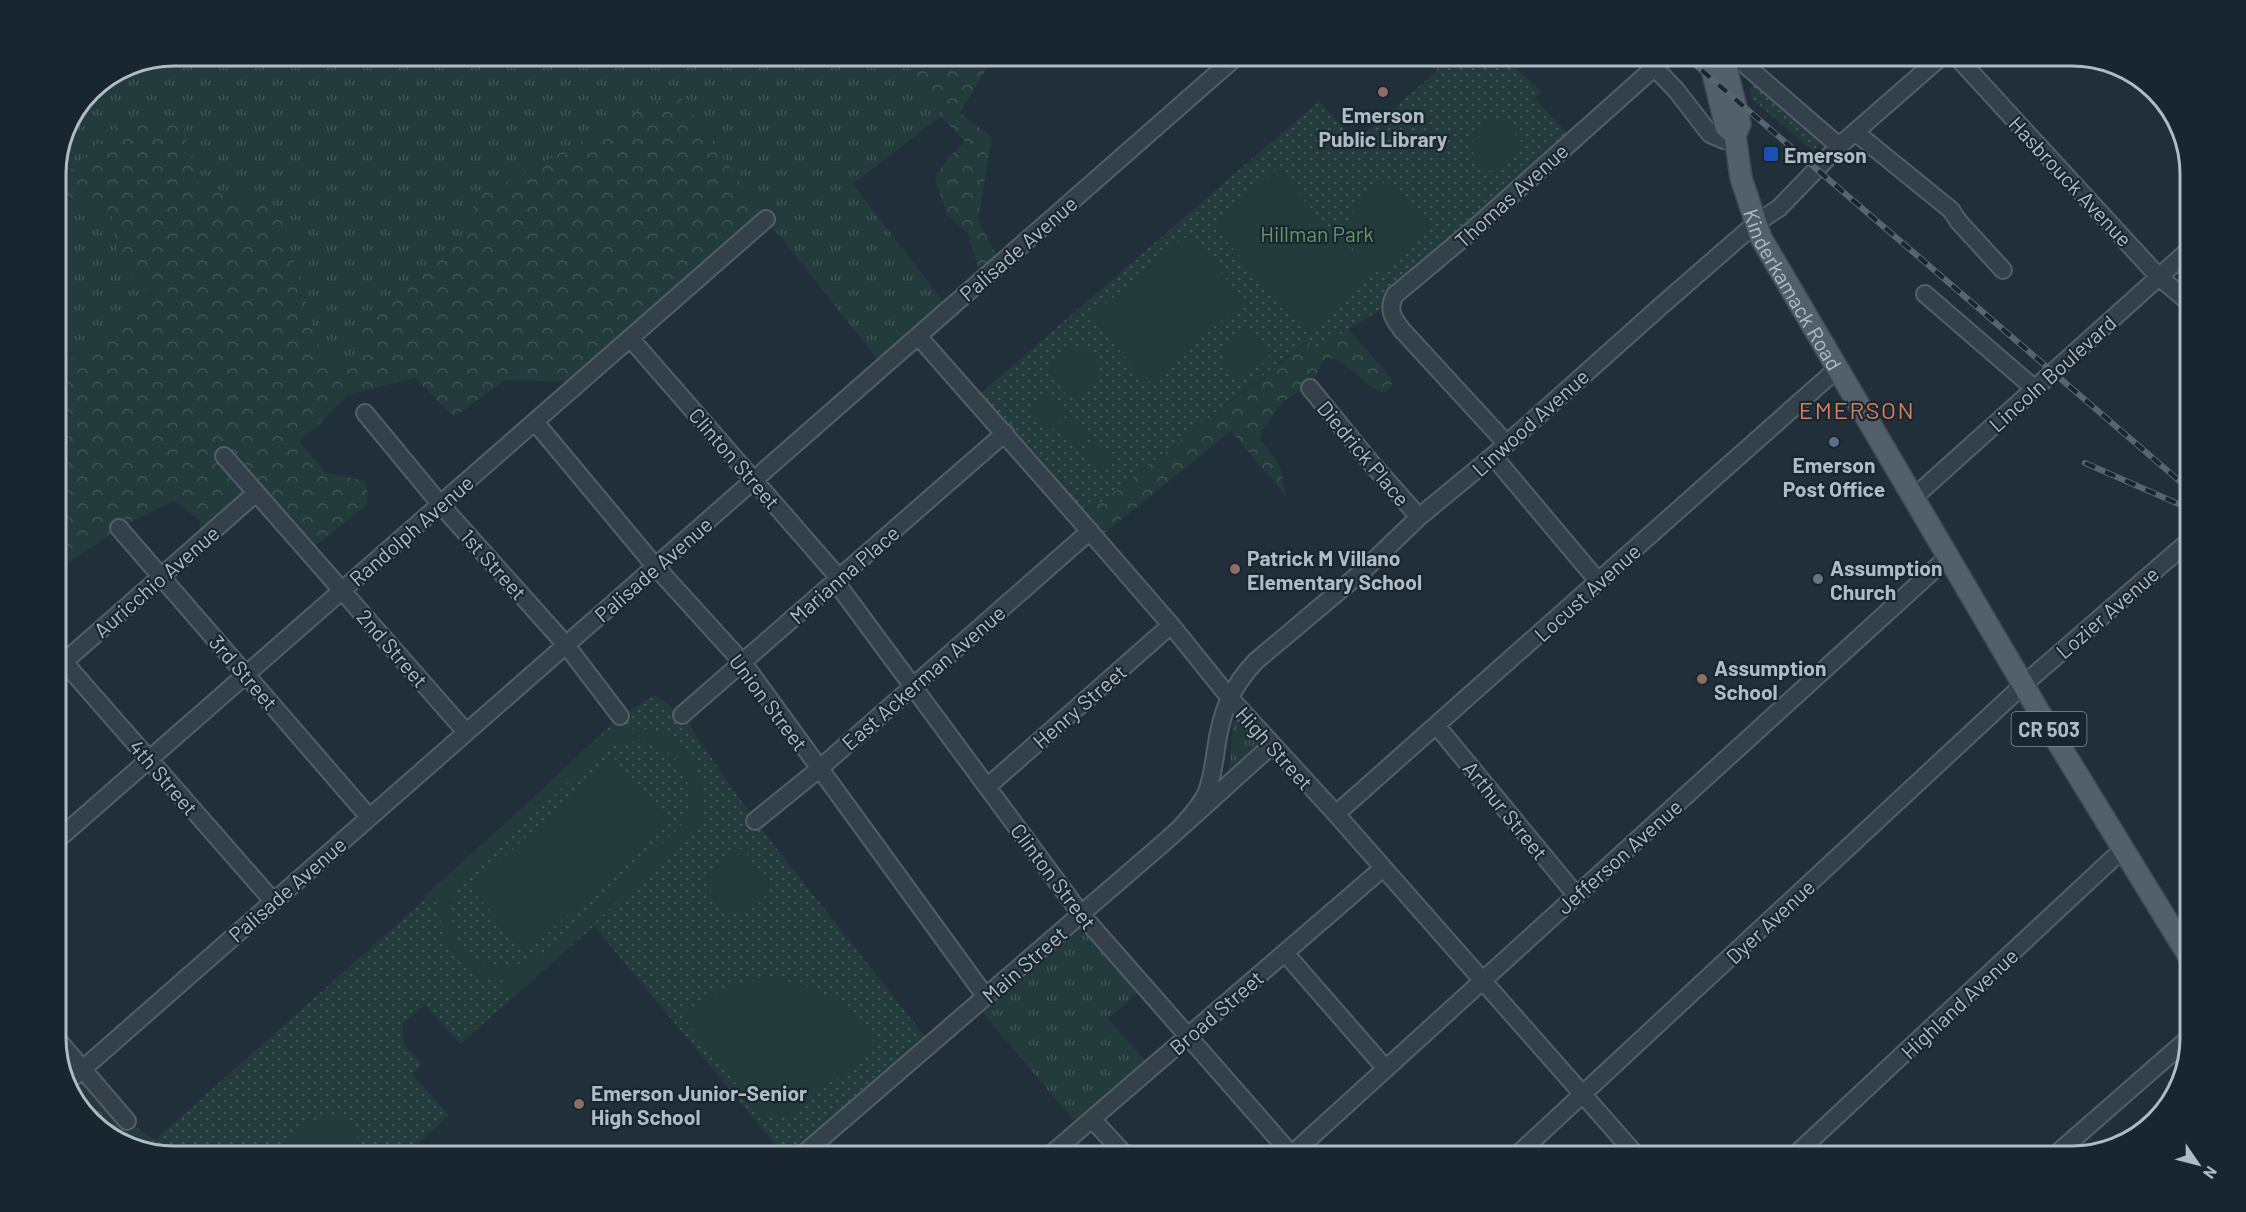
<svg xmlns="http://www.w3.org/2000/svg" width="2246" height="1212" font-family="Barlow,sans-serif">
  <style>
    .grass { fill: url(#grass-tufts) }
    .forest { fill: url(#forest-crowns) }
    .park { fill: url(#park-dots) }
    .pitch { fill: #233b3a; fill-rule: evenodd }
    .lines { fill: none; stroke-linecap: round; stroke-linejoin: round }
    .minor-casing { stroke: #525f68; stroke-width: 20 }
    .major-casing { stroke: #3e4a53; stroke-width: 24 }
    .minor { stroke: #35414a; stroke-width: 16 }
    .major { stroke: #53606a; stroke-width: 21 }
    .rail-casing { stroke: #576571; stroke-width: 6 }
    .rail { stroke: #1a262f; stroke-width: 4; stroke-dasharray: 11; stroke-linecap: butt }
    .education-dot { fill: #8d6e63; stroke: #1a262f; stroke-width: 2 }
    .transit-dot { fill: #1a4fb4; stroke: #1a262f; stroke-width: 2 }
    .service-dot { fill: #5c6f8a; stroke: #1a262f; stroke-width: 2 }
    .worship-dot { fill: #6b7280; stroke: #1a262f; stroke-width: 2 }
    .labels { text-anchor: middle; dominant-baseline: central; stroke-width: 4.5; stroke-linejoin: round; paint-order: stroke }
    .shield { fill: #1a262f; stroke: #828f99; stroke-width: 1.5 }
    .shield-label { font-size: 20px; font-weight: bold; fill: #afbcc6 }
    .poi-label { font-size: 21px; font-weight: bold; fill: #afbcc6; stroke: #1a262f; text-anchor: start }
    .street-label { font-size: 21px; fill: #afbcc6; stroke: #1a262f }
    .park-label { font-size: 21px; fill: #66976a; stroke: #1a262f }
    .quarter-label { font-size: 24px; letter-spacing: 1.5px; fill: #d57e5c; stroke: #1a262f }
    .rim { fill: none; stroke: #afbcc6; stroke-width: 3 }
  </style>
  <defs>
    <pattern id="grass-tufts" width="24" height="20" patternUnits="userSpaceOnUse" patternTransform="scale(1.5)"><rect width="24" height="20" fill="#233b3a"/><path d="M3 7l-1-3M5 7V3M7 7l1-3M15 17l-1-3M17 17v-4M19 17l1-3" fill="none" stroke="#405555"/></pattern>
    <pattern id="forest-crowns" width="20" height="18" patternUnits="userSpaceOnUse" patternTransform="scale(1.5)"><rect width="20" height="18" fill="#233b3a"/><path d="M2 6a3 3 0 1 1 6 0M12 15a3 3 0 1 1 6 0" fill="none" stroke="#405555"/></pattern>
    <pattern id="park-dots" width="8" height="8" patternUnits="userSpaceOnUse" patternTransform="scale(1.5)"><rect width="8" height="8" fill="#233b3a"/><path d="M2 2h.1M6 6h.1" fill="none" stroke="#405555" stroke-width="1.8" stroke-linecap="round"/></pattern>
  </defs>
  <rect width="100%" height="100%" fill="#212f3a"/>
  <path class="grass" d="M174,56H903L941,116L853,184L949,309L883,366L766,219L476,198L465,233L362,328L358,362L324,363L278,207L199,187L127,115L56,184V167L65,128L90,90L129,64Z
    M56,198L111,211L119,265L156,298L56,370Z
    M1236,720L1240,721L1260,743L1261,748L1231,774L1229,771L1233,722Z
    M1081,914L1144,987L1108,1019L1152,1068L1081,1129L976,1005Z"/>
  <path class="forest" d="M903,56H994L960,113L992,137L978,220L1001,264L982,280L967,232L947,215L935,178L948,158L965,142L941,116Z
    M676,91L766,219L580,382L505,380L454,417L415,378L347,395L321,423L299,441L326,473L366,481L368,504L308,552L256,493L198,545L200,520L174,501L119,528L56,571V370L156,298L119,265L111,211L56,198V184L127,115L183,124L199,187L278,207L324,363L358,362L362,328L465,233L476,198Z
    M1348,329L1391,378C1393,386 1391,389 1384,393C1361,387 1343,351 1323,360L1313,382L1305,389L1285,400L1268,421L1259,438L1275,458L1280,468L1287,498L1231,431L1097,539L1072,511L1101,502L1307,342L1318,348Z
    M83,1069L127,1121L155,1140L161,1153L121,1144L75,1104L68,1082Z"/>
  <path class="park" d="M1447,56H1503L1542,92L1535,99L1572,138L1390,304L1318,348L1306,342L1101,502L1072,511L974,399L1319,101L1356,141L1436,72L1439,62Z
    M1754,84L1821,142L1813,151L1751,98L1750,88Z
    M655,695L682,715L755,821L931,1044L801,1156H785L594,926L460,1044L425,1005L403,1023L404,1045L422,1064L413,1075L449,1115L405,1156H174L161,1153L155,1140L421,903L620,716Z"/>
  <path class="pitch" d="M1501,118L1525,146L1498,172C1464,173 1463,117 1501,118Z
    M1277,169L1371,277L1307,333L1213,226Z
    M1386,182L1431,226L1395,264L1380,272C1335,259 1342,194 1386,182Z
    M1189,234L1245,301L1147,383L1091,316Z
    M1248,330L1270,358L1240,379C1217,364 1218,335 1248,330Z
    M1070,345C1105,352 1110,391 1071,397H1068L1047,369Z
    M1044,394L1067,414L1054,430L1030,410Z
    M1069,415L1092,435L1079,450L1056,430Z
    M1094,438L1118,458L1104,473L1081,453Z
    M619,721L627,729C676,724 707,764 701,811L708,819L513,997L504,987L511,980C463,985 436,941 440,898L431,906L423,897ZM641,741C682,747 702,792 680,827L541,954C483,991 426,935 463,878L603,751L623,742Z
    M613,758L670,822L527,952L470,888Z
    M737,849H745L750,861L769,882C768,904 750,910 731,912C716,902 708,892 707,875L727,861Z
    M773,979C826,986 845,1004 877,1045L790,1116H761L681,1014C713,993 733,980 773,979Z
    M337,1117L358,1128L355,1156H276V1153C299,1126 300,1120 337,1117Z"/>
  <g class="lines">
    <defs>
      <path id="minor" d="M1643,56L1676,90L1710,134L1724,140L1736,141
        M1735,56L1839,146
        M1956,56L2159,277L2190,303
        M1855,132L1951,210L1959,222L2003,270
        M1925,294L2035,389
        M918,336L1072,511L1171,625L1229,697L1336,814L1637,1156
        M630,338L839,578
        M1310,388L1372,464L1419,517
        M365,413L441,505L566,645L620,716
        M535,422L655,566L743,663L986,997
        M1506,443L1402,330C1393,318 1387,310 1395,295L1468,234L1655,67
        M224,456L466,732
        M1493,456L1598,581
        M1913,498L2190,249
        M119,528L369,817
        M835,581L1081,914L1292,1155
        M56,653L273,901
        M56,669L256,493
        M682,715L1005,433
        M1436,725L1576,895
        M987,787L1171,625
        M1336,814L1837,369
        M755,821L819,769L1090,531
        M1180,828C1190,817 1199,808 1206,794C1212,780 1214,764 1216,749C1221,713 1231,687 1256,661L1364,570L1419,517L1493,456L1661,306L1755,224L1779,208L1839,146L1942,56
        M56,841L766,219
        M1285,953L1386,1069
        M56,1038L127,1121
        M68,1082L1237,56
        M1092,1119L1126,1156
        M801,1156L1168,839L1272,745
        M1049,1156L1383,868
        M1290,1156L1948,557
        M1516,1156L2023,685L2190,540
        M1794,1156L2123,849
        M2054,1156L2190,1037"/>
      <g id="major">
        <path id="s1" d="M1723,56L1740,124L1735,135L1741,178L1761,238L2041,715L2190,958"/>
        <path d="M1712,69L1726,127L1732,132"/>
      </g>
    </defs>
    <use href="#minor" class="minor-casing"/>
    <use href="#major" class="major-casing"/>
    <use href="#minor" class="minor"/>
    <use href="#major" class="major"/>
    <defs>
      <path id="rail" d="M1685,56L2190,490
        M2085,463L2190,509"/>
    </defs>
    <use href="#rail" class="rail-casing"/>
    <use href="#rail" class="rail"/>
  </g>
  <g class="education-dot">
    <circle cx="1383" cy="92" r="6"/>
    <circle cx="1235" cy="569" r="6"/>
    <circle cx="1702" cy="679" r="6"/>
    <circle cx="579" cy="1104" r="6"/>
  </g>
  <rect class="transit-dot" x="1763" y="146" width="16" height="16" rx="3"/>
  <circle class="service-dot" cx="1834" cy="442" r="6"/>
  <circle class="worship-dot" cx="1818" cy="579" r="6"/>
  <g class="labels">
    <rect class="shield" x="2011.5" y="712" width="75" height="34" rx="4.5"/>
    <g class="shield-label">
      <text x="2049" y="729">CR 503</text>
    </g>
    <g class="poi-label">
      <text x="1383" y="114" text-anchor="middle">Emerson<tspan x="1383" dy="24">Public Library</tspan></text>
      <text x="1784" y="154">Emerson</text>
      <text x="1834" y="464" text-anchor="middle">Emerson<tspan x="1834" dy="24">Post Office</tspan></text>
      <text x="1247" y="557">Patrick M Villano<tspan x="1247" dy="24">Elementary School</tspan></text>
      <text x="1830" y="567">Assumption<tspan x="1830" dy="24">Church</tspan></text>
      <text x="1714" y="667">Assumption<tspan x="1714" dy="24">School</tspan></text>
      <text x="591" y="1092">Emerson Junior-Senior<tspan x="591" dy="24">High School</tspan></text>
    </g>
    <g class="street-label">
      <text transform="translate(2071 181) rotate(47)">Hasbrouck Avenue</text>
      <text transform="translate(1511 195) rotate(-42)">Thomas Avenue</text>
      <text transform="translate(1018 248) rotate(-41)">Palisade Avenue</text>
      <text stroke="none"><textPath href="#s1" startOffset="249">Kinderkamack Road</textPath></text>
      <text transform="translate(2052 373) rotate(-42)">Lincoln Boulevard</text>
      <text transform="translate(1530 422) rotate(-42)">Linwood Avenue</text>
      <text transform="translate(1364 453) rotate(50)">Diedrick Place</text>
      <text transform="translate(735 458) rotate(49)">Clinton Street</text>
      <text transform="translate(411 530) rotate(-41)">Randolph Avenue</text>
      <text transform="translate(494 564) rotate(48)">1st Street</text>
      <text transform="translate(653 569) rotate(-41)">Palisade Avenue</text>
      <text transform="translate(844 574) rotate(-41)">Marianna Place</text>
      <text transform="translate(156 581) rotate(-41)">Auricchio Avenue</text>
      <text transform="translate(1587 592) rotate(-42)">Locust Avenue</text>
      <text transform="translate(2107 612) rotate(-41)">Lozier Avenue</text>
      <text transform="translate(393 648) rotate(49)">2nd Street</text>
      <text transform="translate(244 672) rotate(49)">3rd Street</text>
      <text transform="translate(923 677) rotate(-41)">East Ackerman Avenue</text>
      <text transform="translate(769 702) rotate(53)">Union Street</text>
      <text transform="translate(1079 706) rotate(-41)">Henry Street</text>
      <text transform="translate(1275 748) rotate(48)">High Street</text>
      <text transform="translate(164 777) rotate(49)">4th Street</text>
      <text transform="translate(1506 810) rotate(51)">Arthur Street</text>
      <text transform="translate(1619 856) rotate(-42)">Jefferson Avenue</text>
      <text transform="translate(1054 876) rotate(53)">Clinton Street</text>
      <text transform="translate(287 889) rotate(-41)">Palisade Avenue</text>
      <text transform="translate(1770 921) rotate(-43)">Dyer Avenue</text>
      <text transform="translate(1024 964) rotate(-41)">Main Street</text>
      <text transform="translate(1959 1003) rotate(-43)">Highland Avenue</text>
      <text transform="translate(1216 1012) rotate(-41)">Broad Street</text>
    </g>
    <g class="park-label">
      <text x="1317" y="233">Hillman Park</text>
    </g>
    <g class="quarter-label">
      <text x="1857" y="409">EMERSON</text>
    </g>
  </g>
  <path d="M0 0H2246V1212H0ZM174 66H2072A108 108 0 0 1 2180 174V1038A108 108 0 0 1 2072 1146H174A108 108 0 0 1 66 1038V174A108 108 0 0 1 174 66Z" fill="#1a262f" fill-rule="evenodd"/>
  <path class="rim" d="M174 66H2072A108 108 0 0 1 2180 174V1038A108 108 0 0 1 2072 1146H174A108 108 0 0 1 66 1038V174A108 108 0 0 1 174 66Z"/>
  <g transform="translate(2198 1164) rotate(125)" stroke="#1a262f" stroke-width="4.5" paint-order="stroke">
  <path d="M0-4.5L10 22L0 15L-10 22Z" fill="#afbcc6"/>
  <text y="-9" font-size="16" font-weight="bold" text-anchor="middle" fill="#afbcc6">N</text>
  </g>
</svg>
